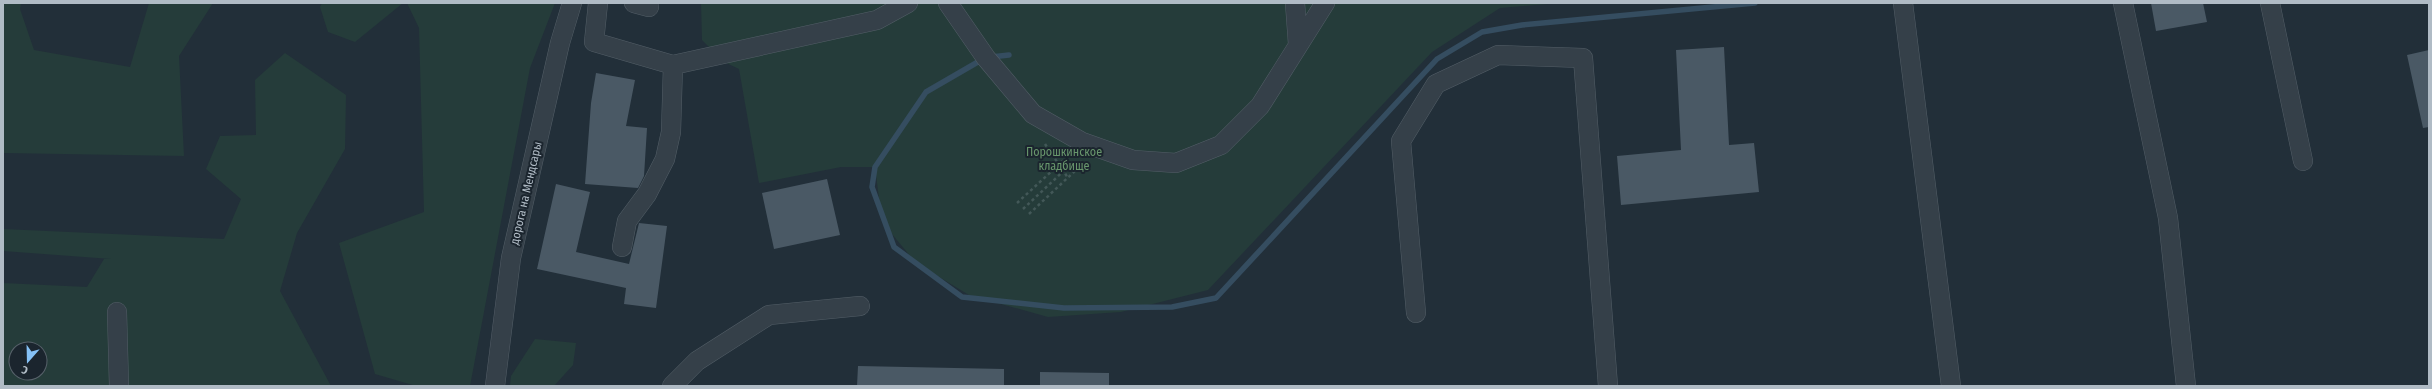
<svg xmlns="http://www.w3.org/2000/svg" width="2432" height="389" font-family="'Fira Sans Condensed',sans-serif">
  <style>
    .green { fill: #253c3a; fill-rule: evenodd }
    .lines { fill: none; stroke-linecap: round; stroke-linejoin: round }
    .stream { stroke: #354d60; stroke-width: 5.5 }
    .building { fill: #4a5965 }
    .minor-casing { stroke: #535e67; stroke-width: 20 }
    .path { stroke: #435858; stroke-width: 2.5; stroke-dasharray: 3 3; stroke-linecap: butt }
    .minor { stroke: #354049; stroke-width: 19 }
    .labels { text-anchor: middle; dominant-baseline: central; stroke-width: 4; stroke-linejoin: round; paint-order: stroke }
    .park-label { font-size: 12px; fill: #68966c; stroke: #1b252e }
    .street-label { font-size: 12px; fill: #b0bbc5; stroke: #1b252e }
  </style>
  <rect width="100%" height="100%" fill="#222f39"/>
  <path class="green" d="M3,3H21L20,9L34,50L130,67L149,3H213L179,56L184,156L3,153Z
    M322,3H403L355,42L328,32L320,7Z
    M407,3H555L530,68L470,386H416L375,374L339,243L424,212L419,28Z
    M701,3H1560L1500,8L1432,52L1208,290L1121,312L1048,317L969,295L916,263L882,222L875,167H841L759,183L739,69L714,57L713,51L702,40Z
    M285,53L346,95L345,149L297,233L280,291L331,386H3V283L87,287L104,259H111L3,251V229L224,239L241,199L206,169L220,136L256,135L255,80ZM16,349H40V373H16Z
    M535,339L576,343L573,365L554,386H510L511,376Z"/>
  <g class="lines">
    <path class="stream" d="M991,57L1009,55
      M983,59L926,92L875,167L872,187L894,247L962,297L1064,308L1172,307L1216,298L1437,59L1482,32L1522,25L1755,3"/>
  </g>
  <path class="building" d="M2151,3H2203L2207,22L2156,31Z
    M1724,47L1729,145L1754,143L1759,192L1621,205L1617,156L1681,150L1676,50Z
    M2429,50V127L2423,128L2407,55Z
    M596,73L635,80L626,126L647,128L644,176L638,188L585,184L591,103Z
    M827,179L840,235L774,249L762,193Z
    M556,184L590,192L576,252L629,264L639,223L667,226L656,308L624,304L626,288L537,269Z
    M858,366L1004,369V386H857Z
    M1040,372L1109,373V386H1040Z"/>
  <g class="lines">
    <defs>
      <path id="minor" d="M598,3L594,42L673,65L877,20L908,3
        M634,3L649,7
        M948,3L986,58L1033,114L1082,142L1133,160L1176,163L1221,145L1260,106L1325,3
        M1295,3L1298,44
        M1903,3L1951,386
        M2123,3L2168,218L2186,386
        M2270,3L2303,161
        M622,247L627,221L647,194L665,159L671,132L673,65
        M117,312L119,386
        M1416,313L1401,141L1436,84L1498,55L1583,58L1608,386
        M495,386L511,258L560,43L572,3
        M672,386L697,361L769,315L860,306"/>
    </defs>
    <use href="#minor" class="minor-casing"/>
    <path class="path" d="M1045,144L1068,178
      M1017,203L1065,159
      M1023,209L1070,165
      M1029,214L1076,170L1082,161"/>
    <use href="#minor" class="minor"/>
  </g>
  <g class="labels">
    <g class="park-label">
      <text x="1064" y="152">Порошкинское<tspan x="1064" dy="14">кладбище</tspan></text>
    </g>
    <g class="street-label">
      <text transform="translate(526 193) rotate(-77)">дорога на Мендсары</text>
    </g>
  </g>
  <rect width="2432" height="389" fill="none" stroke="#b0bbc5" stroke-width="8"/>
  <g transform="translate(28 361) rotate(200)"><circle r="19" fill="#1b252e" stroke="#57616a"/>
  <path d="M0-3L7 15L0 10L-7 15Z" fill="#85c1f6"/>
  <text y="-6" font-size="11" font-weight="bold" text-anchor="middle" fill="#b0bbc5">С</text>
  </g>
</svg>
